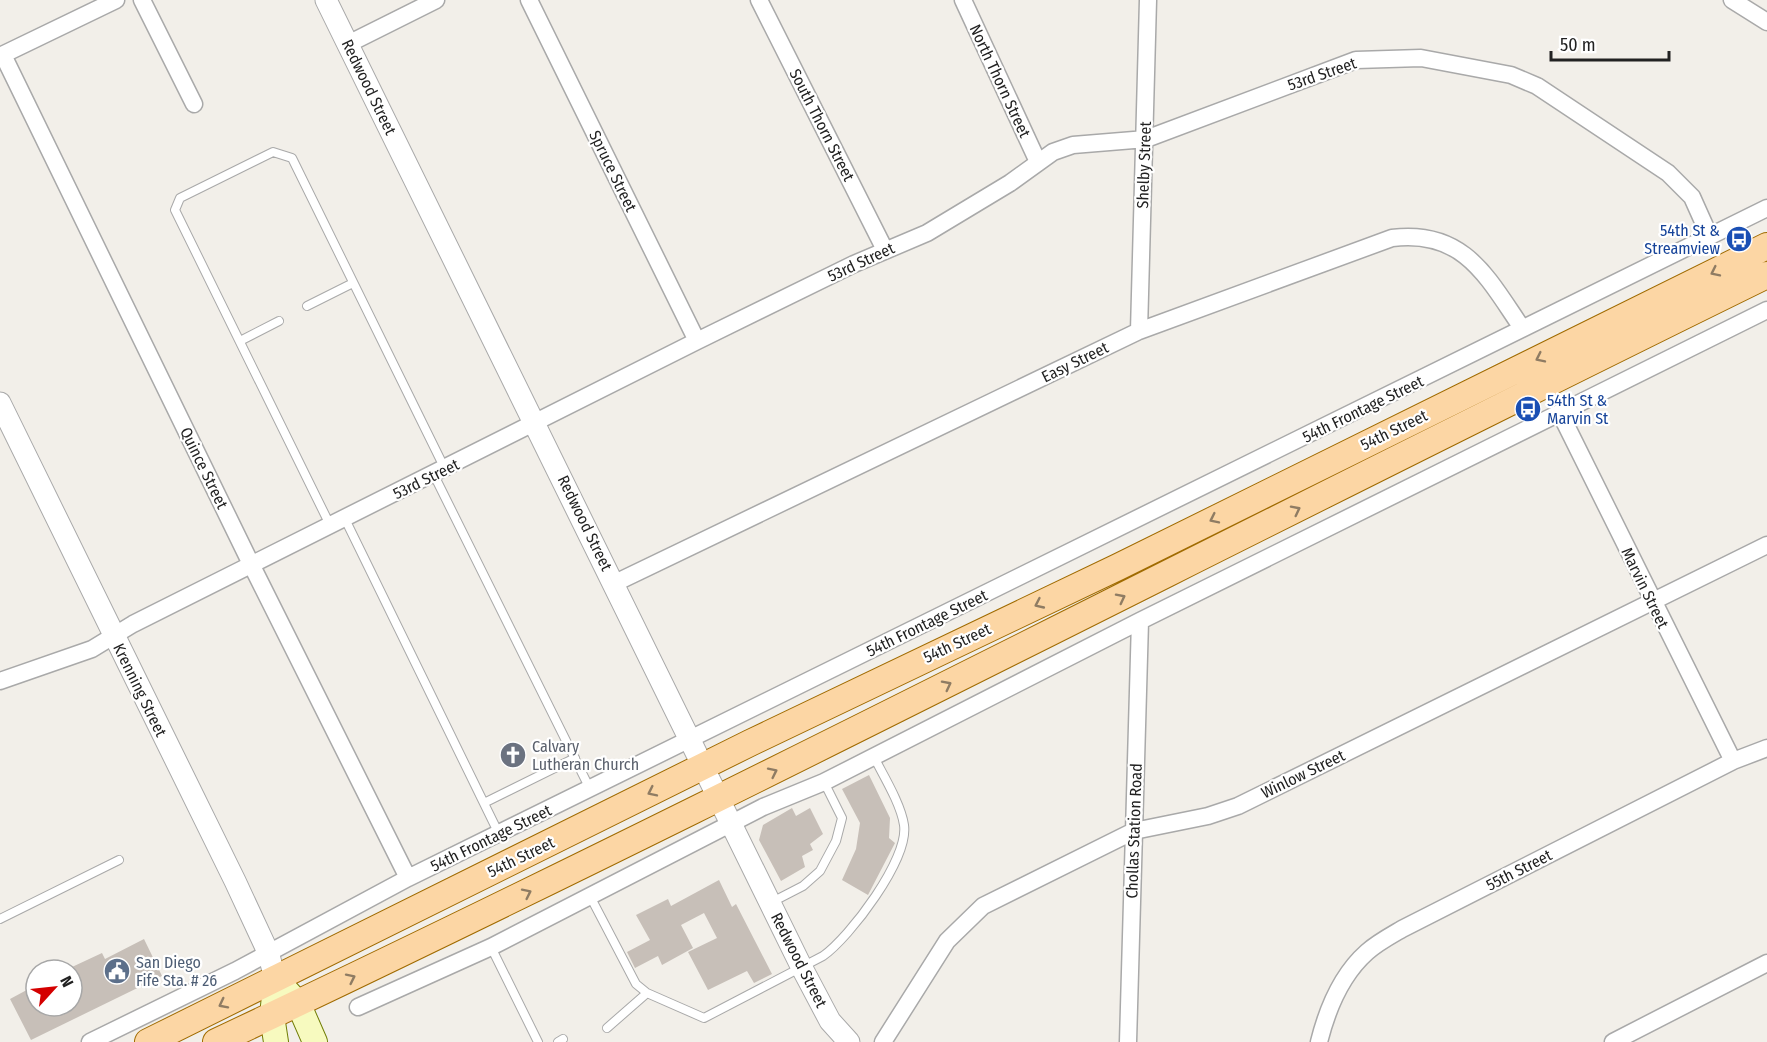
<svg xmlns="http://www.w3.org/2000/svg" width="1767" height="1042" font-family="'Fira Sans Condensed',sans-serif">
  <style>
    .building { fill: #c7bfb8 }
    .lines { fill: none; stroke-linecap: round; stroke-linejoin: round }
    .service-casing { stroke: #a9a9a9; stroke-width: 10 }
    .minor-casing { stroke: #a9a9a9; stroke-width: 19 }
    .tertiary-casing { stroke: #a9a9a9; stroke-width: 23 }
    .secondary-casing { stroke: #707d05; stroke-width: 26 }
    .primary-casing { stroke: #a06b00; stroke-width: 28 }
    .service { stroke: #fff; stroke-width: 8 }
    .minor { stroke: #fff; stroke-width: 16 }
    .tertiary { stroke: #fff; stroke-width: 21 }
    .secondary { stroke: #f7fabf; stroke-width: 24 }
    .primary { stroke: #fcd6a4; stroke-width: 26 }
    .oneway { stroke: #8f7c63 }
    .labels { text-anchor: middle; dominant-baseline: central; stroke-width: 4.5; stroke-linejoin: round; paint-order: stroke }
    .street-label { font-size: 16px; fill: #222; stroke: #fff }
    .transit-label { font-size: 16px; fill: #164399; stroke: #fff; text-anchor: end }
    .worship-label { font-size: 16px; fill: #5b616d; stroke: #fff; text-anchor: start }
    .service-label { font-size: 16px; fill: #4e5e75; stroke: #fff; text-anchor: start }
  </style>
  <rect width="100%" height="100%" fill="#f2efe9"/>
  <path class="building" d="M869,775L890,818L889,838L895,843L868,895L842,880L856,849L860,823L842,789Z
    M792,808L796,816L810,808L823,834L810,844L813,850L802,856L805,867L781,881L759,840L763,825Z
    M719,880L732,907L736,904L772,974L754,983L747,971L708,990L688,952L717,938L704,913L681,925L693,948L662,965L658,956L635,968L627,952L650,940L636,915L668,899L671,906Z
    M144,939L162,976L31,1040L10,999L36,985V1006H72V967L102,953L105,959Z"/>
  <g class="lines">
    <defs>
      <path id="service" d="M307,306L353,283
        M240,341L279,321
        M434,475L590,789
        M345,519L499,834
        M330,525L175,210L180,198L273,152L292,158L445,469
        M484,803L575,758
        M591,898L636,984L647,993L704,1018L823,956C850,937 909,859 904,825C901,804 883,775 874,757
        M772,902L803,886L820,871L836,841L842,818L824,782
        M0,919L119,860
        M491,947L538,1042
        M607,1028L647,993
        M558,1042L563,1039"/>
      <path id="minor" d="M142,0L194,104
        M529,0L697,341
        M759,0L885,250
        M963,0L1038,162
        M1732,0L1767,22
        M348,44L436,0
        M3,55L251,564L408,878
        M0,56L116,0
        M1139,331L1148,0
        M1560,413L1733,761
        M615,583L1139,331L1392,238C1464,229 1487,277 1522,328
        M0,681L92,649L133,624L697,341L854,264L927,233L1010,183L1053,152L1073,145L1146,139L1356,60L1421,58L1511,75L1537,86L1668,173L1692,197L1709,235
        M358,1007L491,947L763,807L824,782L1140,621L1767,310
        M90,1042L235,971L408,878L1767,208
        M883,1042L947,941L983,906L1134,831L1208,816L1238,806L1767,545
        M1128,1042L1140,621
        M1319,1042C1327,1010 1341,975 1367,952C1377,943 1390,936 1402,929L1733,761L1767,748
        M1613,1042L1767,963"/>
      <path id="tertiary" d="M326,0L802,968L830,1021L849,1042
        M0,403L235,881L268,952L275,978"/>
      <path id="secondary" d="M275,978L298,1003L315,1042
        M274,996L272,1016L276,1042"/>
      <path id="primary" d="M148,1042L750,743L1118,567L1767,246
        M216,1042C738,795 1249,529 1767,275"/>
    </defs>
    <use href="#service" class="service-casing"/>
    <use href="#minor" class="minor-casing"/>
    <use href="#tertiary" class="tertiary-casing"/>
    <use href="#secondary" class="secondary-casing"/>
    <use href="#primary" class="primary-casing"/>
    <use href="#service" class="service"/>
    <use href="#minor" class="minor"/>
    <use href="#tertiary" class="tertiary"/>
    <use href="#secondary" class="secondary"/>
    <use href="#primary" class="primary"/>
  </g>
  <defs><path id="oneway-chevron" d="M-2-3.5L2.5 0L-2 3.5" fill="none" stroke-width="1.6" stroke-linecap="round" stroke-linejoin="round" transform="scale(1.5)"/></defs>
  <g class="oneway">
    <use href="#oneway-chevron" transform="translate(1715 272) rotate(154)"/>
    <use href="#oneway-chevron" transform="translate(1540 358) rotate(154)"/>
    <use href="#oneway-chevron" transform="translate(1296 510) rotate(-27)"/>
    <use href="#oneway-chevron" transform="translate(1214 519) rotate(154)"/>
    <use href="#oneway-chevron" transform="translate(1121 598) rotate(-27)"/>
    <use href="#oneway-chevron" transform="translate(1039 604) rotate(155)"/>
    <use href="#oneway-chevron" transform="translate(947 685) rotate(-27)"/>
    <use href="#oneway-chevron" transform="translate(773 772) rotate(-26)"/>
    <use href="#oneway-chevron" transform="translate(652 792) rotate(154)"/>
    <use href="#oneway-chevron" transform="translate(527 893) rotate(-26)"/>
    <use href="#oneway-chevron" transform="translate(351 978) rotate(-26)"/>
    <use href="#oneway-chevron" transform="translate(223 1004) rotate(153)"/>
  </g>
  <defs>
    <symbol id="bus-disc" viewBox="-11 -11 22 22"><circle r="9.5" fill="#1a4fb4" stroke="#fff"/><path d="M-5-6H5V4H4V6H2V4H-2V6H-4V4H-5ZM-3.5-4V0h7V-4ZM-3.5 1.2v1.5H-2V1.2ZM2 1.2v1.5H3.5V1.2Z" fill="#fff"/></symbol>
    <symbol id="church-disc" viewBox="-11 -11 22 22"><circle r="9.5" fill="#6b7280" stroke="#fff"/><path d="M-1.2-6h2.4v3.5h3.3v2.4h-3.3V6h-2.4V-.1h-3.3v-2.4h3.3Z" fill="#fff"/></symbol>
    <symbol id="civic-disc" viewBox="-11 -11 22 22"><circle r="9.5" fill="#5c6f8a" stroke="#fff"/><path d="M-.6-6.5H3V-4.5H.6V-3L4-1V1h2V6H-6V1h2V-1L-.6-3ZM-1.2 2.5V6h2.4V2.5Z" fill="#fff"/></symbol>
  </defs>
  <g fill-rule="evenodd">
    <use href="#bus-disc" x="1724" y="224" width="30" height="30"/>
    <use href="#bus-disc" x="1513" y="394" width="30" height="30"/>
    <use href="#church-disc" x="498" y="740" width="30" height="30"/>
    <use href="#civic-disc" x="102" y="956" width="30" height="30"/>
  </g>
  <g class="labels">
    <g class="street-label">
      <text transform="translate(1322 74) rotate(-19)">53rd Street</text>
      <text transform="translate(1000 81) rotate(65)">North Thorn Street</text>
      <text transform="translate(369 87) rotate(64)">Redwood Street</text>
      <text transform="translate(822 125) rotate(63)">South Thorn Street</text>
      <text transform="translate(1144 165) rotate(-88)">Shelby Street</text>
      <text transform="translate(613 171) rotate(64)">Spruce Street</text>
      <text transform="translate(861 262) rotate(-25)">53rd Street</text>
      <text transform="translate(1075 362) rotate(-26)">Easy Street</text>
      <text transform="translate(1363 409) rotate(-26)">54th Frontage Street</text>
      <text transform="translate(1394 430) rotate(-26)">54th Street</text>
      <text transform="translate(204 468) rotate(64)">Quince Street</text>
      <text transform="translate(426 479) rotate(-26)">53rd Street</text>
      <text transform="translate(585 523) rotate(64)">Redwood Street</text>
      <text transform="translate(1645 588) rotate(64)">Marvin Street</text>
      <text transform="translate(927 623) rotate(-26)">54th Frontage Street</text>
      <text transform="translate(957 643) rotate(-25)">54th Street</text>
      <text transform="translate(140 690) rotate(64)">Krenning Street</text>
      <text transform="translate(1303 774) rotate(-26)">Winlow Street</text>
      <text transform="translate(1134 831) rotate(-88)">Chollas Station Road</text>
      <text transform="translate(491 838) rotate(-26)">54th Frontage Street</text>
      <text transform="translate(521 857) rotate(-26)">54th Street</text>
      <text transform="translate(1519 870) rotate(-27)">55th Street</text>
      <text transform="translate(799 960) rotate(63)">Redwood Street</text>
    </g>
    <g class="transit-label">
      <text x="1720" y="230">54th St &amp;<tspan x="1720" dy="18">Streamview</tspan></text>
      <text x="1547" y="400" text-anchor="start">54th St &amp;<tspan x="1547" dy="18">Marvin St</tspan></text>
    </g>
    <g class="worship-label">
      <text x="532" y="746">Calvary<tspan x="532" dy="18">Lutheran Church</tspan></text>
    </g>
    <g class="service-label">
      <text x="136" y="962">San Diego<tspan x="136" dy="18">Fife Sta. # 26</tspan></text>
    </g>
  </g>
  <g transform="translate(54 988) rotate(63)"><circle r="28" fill="#ffffff" stroke="#a7a7a7" stroke-width="1.5"/>
  <path d="M0-4.5L10 22L0 15L-10 22Z" fill="#d40000"/>
  <text y="-9" font-size="16" font-weight="bold" text-anchor="middle" fill="#222222">N</text>
  </g>
  <path d="M1551 51v9h118v-9" fill="none" stroke="#222222" stroke-width="3"/>
  <text x="1560" y="51" font-size="18" fill="#222222" stroke="#ffffff" stroke-width="4.5" paint-order="stroke">50 m</text>
</svg>
